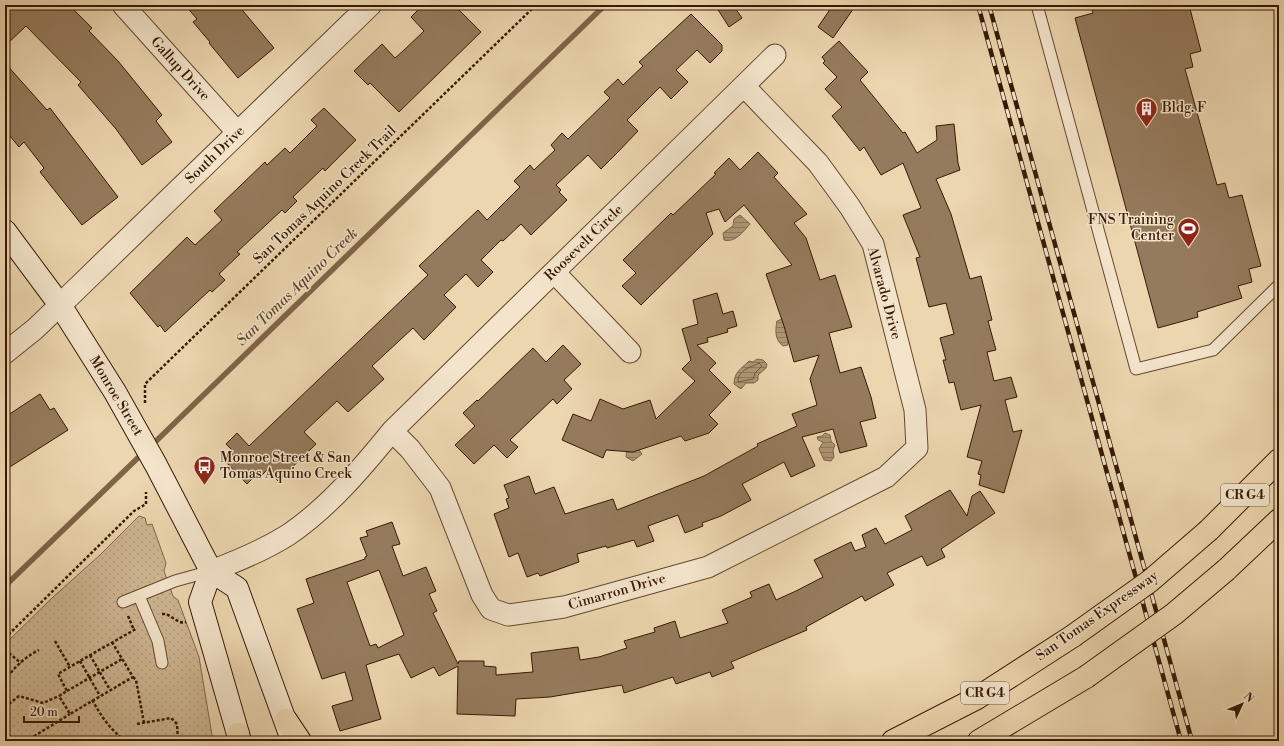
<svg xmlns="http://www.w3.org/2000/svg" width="1284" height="746" font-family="'Libre Bodoni',serif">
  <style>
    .park { fill: url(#park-dots); stroke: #82684b }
    .water { fill: url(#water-rules); stroke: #7e6448 }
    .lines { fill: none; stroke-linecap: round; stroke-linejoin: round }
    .shore { stroke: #72583c; stroke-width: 1 }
    .stream { stroke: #7e6448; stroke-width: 5.5 }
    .building { fill: #957b5d; stroke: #361904; fill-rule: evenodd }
    .service-casing { stroke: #64482f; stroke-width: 13 }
    .minor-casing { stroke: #64482f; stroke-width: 23 }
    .tertiary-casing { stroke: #64482f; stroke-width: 24 }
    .secondary-casing { stroke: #361904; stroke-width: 24 }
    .trunk-casing { stroke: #361904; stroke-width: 24 }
    .path { stroke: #361904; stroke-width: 2.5; stroke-dasharray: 3 2; stroke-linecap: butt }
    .service { stroke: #f3e4cb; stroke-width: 11 }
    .minor { stroke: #f3e4cb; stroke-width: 21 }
    .tertiary { stroke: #f3e4cb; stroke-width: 22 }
    .secondary { stroke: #f3e4cb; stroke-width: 22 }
    .trunk { stroke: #ecd6af; stroke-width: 22 }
    .rail-casing { stroke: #361904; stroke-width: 4.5 }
    .rail { stroke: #f3e4cb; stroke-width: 3; stroke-dasharray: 9; stroke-linecap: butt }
    .trunk-bridge-casing { stroke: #361904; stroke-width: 24; stroke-linecap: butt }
    .trunk-bridge { stroke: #ecd6af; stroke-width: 22 }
    .labels { text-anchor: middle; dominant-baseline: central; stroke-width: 3; stroke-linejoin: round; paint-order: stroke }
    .shield { fill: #f3e4cb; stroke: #6f5640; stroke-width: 1 }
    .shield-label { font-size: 13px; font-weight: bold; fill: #361904 }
    .street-label { font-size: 14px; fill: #361904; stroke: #f3e4cb }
    .poi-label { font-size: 14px; fill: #361904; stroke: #f3e4cb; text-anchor: start }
    .water-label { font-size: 15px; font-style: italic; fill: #60452c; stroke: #f3e4cb }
  </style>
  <defs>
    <pattern id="park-dots" width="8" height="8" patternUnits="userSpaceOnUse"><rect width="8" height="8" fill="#cdb692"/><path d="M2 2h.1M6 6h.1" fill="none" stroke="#b19c7c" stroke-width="1.8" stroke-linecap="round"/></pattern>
    <pattern id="water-rules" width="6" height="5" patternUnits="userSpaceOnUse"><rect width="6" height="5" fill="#ae9675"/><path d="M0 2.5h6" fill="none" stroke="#8e7a5e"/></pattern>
  </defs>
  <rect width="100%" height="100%" fill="#ecd6af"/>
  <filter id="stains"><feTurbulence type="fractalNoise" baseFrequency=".005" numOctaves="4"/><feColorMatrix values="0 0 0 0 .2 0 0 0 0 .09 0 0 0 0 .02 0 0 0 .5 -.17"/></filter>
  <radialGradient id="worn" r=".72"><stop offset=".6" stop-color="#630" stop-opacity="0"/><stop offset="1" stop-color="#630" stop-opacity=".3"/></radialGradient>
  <path class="park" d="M139,516L145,518L147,525L152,524L166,563L164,571L173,596L178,600L199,657L213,741H5V644L52,598L100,555Z"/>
  <path class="water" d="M740,215L750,224C743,232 735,243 724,240L723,233L733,226L734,219Z
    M782,319L788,338V345L783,346C775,340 775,331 777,321Z
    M757,359L763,360L767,364L766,368L758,375V380L754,383H746L741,389L734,384C734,372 741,369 749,361L753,362Z
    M825,433L830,435L831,441L835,445L833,450L834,457L831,461L824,460L819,449L823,442L818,440L817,437L822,436Z
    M628,435L642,454L633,461L626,457Z"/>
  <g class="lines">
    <path class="shore" d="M759,363L762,366L755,373L753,379L738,382C737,370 752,367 759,363Z"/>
    <path class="stream" d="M151,446L605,5
      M5,586L144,452"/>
  </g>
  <path class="building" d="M5,5H69L92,28L89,31L118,61L162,115L156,121L172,142L142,165L116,129L78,85L81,82L26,26L5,46Z
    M185,5H238L274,48L238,78L209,43L210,42L193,22L197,19Z
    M423,5H454L481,32L399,112L370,83L368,85L354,71L382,44L395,58L403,51L424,31L411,17Z
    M715,5H733L742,18L729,27Z
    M833,5H856L833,38L818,27Z
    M1091,5H1189L1201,51L1190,54L1193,67L1185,69L1217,185L1225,183L1229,198L1242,195L1261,266L1249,269L1252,282L1238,286L1242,298L1197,312L1198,317L1158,328L1075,18L1093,13Z
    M691,14L722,45V51L710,63L697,50L676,70L688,82L671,99L660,87L627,120L638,131L617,153L601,169L588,155L556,185L561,190L559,192L567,200L531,235L521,224L503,241L501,240L481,260L493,272L478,287L466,274L444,295L456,307L424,340L413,328L372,366L384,379L348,412L337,401L304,432L316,444L278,481L267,470L258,479L255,476L247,484L224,460L233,451L226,444L237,433L249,446L428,275L419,266L478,210L487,220L520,187L514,181L530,165L534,170L555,150L551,145L562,133L568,139L610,98L604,92L618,79L623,85L643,66L639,62Z
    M839,41L868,72L860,80L903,133L905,132L917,153L937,140L936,126L954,124L958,163L960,170L936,179L951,214L970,279L981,276L992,320L988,321L996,350L987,352L994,381L1011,377L1017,397L1005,400L1013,432L1022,430L1004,493L979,485L981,475L978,474L982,461L967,457L981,405L961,410L954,382L949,383L943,360H946L940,338L954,334L946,303L929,307L916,258L920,257L903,215L921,208L903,163L881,175L864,147L860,151L832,116L842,107L825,89L837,77L823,63L825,61L822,57Z
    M5,63L47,110L50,108L118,197L82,225L40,172L44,168L24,142L19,147L5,130Z
    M324,108L356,140L325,171L323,168L293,197L297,201L285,213L282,210L237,252L240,254L219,274L225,280L212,292L210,290L165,332L160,325L158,327L130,293L187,237L195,245L222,220L214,211L265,162L267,165L285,148L290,153L317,126L311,120Z
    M758,152L778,173L774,177L807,214L794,223L806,238L820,280L835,275L852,327L829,333L840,373L861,367L871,397L876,418L860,422L867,446L840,453L833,429L802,437L815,466L791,477L784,462L742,484L751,500L721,516L702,523L703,526L685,533L678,515L648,526L654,541L637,547L634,540L607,548L606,546L577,554L579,562L540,576L538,573L527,577L518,553L509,557L494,514L509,508L506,499L509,498L504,485L529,476L535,494L554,487L565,514L613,499L617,510L704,476L758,446L757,444L797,426L792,414L817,405L810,379L819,355L794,362L784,326L766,274L792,265L744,205L725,222L719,209L706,213L713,234L641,305L622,286L636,273L623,260L671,213L673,215L716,174L714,173L729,158L740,170Z
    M717,293L723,314L733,311L737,326L727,329L728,332L707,338L708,342L697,345L716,363L709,370L731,392L709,415L718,424L709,433L685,441L681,436L633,452L606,450L603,458L562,440L573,414L591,421L600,399L623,409L650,400L656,419L695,381L682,369L691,360L682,329L698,324L693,300Z
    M563,345L581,364L564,380L572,389L557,404L553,399L510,440L518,447L507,458L494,445L474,464L455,445L475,426L463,413L477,400L478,401L533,348L546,362Z
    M40,394L50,410L54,408L68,430L5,470V417Z
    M950,490L967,516L972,496L980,491L995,513L941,549L945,557L927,566L922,556L887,573L894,585L865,601L862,596L806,627L807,630L731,662L734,668L712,677L710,672L676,684L673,677L624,693L622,685L550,697L516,699L515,716L457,714L458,666L439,676L434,667L411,678L399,654L366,665L381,719L340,731L332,706L353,700L345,672L322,679L297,609L314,603L306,579L365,559V557L367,556L360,538L368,536L366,531L392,522L400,544L392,546L403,576L426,567L436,591L429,594L437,611L433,613L458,664L459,661H484V666L496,667V675L533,672L531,653L578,647L580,660L599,657L627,648L624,641L655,632L654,628L675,621L680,638L728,623L722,610L752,597L750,592L769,584L776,600L796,591L823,577L814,560L851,542L855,551L866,547L862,535L876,528L885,544L912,530L905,516ZM379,570L404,635L378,648L376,644L370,646L347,582Z"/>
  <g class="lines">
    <defs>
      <path id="service" d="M1037,5L1136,369L1213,350L1279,285
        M139,596L158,641L162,663
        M123,602L175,581L211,571"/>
      <path id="minor" d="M123,5L238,133
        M554,272L630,352
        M5,353L35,329L60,305
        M392,431L410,449L440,488L482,595L491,609L508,615L564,607L708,567L886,477L917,448L915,410L873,244L850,207L818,163L744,86
        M211,571C238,561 264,550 288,535C328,508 362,468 392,431L775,55"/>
      <path id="tertiary" d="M60,305L370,5"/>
      <path id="secondary" d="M5,231L60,305L115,392L156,465L211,571L237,588L291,737
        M211,571L200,602L240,741"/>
      <path id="trunk" d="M1209,530L1279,460
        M1226,570L1279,520
        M286,720L300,741
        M238,741V734
        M893,741L977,698L1073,636
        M979,741L1086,677"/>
    </defs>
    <use href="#service" class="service-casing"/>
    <use href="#minor" class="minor-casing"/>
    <use href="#tertiary" class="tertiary-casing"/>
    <use href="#secondary" class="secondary-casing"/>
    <use href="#trunk" class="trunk-casing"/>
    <path class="path" d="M145,403V384L536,5
      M162,614C171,613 177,625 186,622
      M128,616L134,630
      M5,638L134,511L146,504V492
      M55,641L70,667
      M112,642L133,677L70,714L59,696L67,691L58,674C83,659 108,645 134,630L137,628
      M5,650L21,663
      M90,655L110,690
      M80,661L100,696
      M133,677L136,680L144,723
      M5,681C13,668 25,657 39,650
      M67,691L122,659
      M92,700C102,717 110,730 126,741
      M5,707L19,696L43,703L59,696
      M137,724L171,718L177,724L178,741
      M5,732L13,739L20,741
      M20,741L28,740L70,714"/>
    <use href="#service" class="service"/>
    <use href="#minor" class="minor"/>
    <use href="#tertiary" class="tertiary"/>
    <use href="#secondary" class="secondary"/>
    <use href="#trunk" class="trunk"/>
    <defs>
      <path id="rail" d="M978,5L1181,741
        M989,5L1192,741"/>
    </defs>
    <use href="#rail" class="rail-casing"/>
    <use href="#rail" class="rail"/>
    <defs>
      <path id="trunk-bridge" d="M1073,636L1150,581L1209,530
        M1086,677L1174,614L1226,570"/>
    </defs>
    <use href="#trunk-bridge" class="trunk-bridge-casing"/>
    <use href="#trunk-bridge" class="trunk-bridge"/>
  </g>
  <defs>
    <symbol id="building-pin" viewBox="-11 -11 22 30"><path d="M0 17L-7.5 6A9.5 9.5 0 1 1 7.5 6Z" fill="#8f2418" stroke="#f3e4cb"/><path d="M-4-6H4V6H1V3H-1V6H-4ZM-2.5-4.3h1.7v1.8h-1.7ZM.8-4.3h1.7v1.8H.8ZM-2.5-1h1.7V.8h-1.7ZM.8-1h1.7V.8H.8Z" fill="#fff"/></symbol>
    <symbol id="stadium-pin" viewBox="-11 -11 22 30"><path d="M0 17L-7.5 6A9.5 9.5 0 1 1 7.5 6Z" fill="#8f2418" stroke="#f3e4cb"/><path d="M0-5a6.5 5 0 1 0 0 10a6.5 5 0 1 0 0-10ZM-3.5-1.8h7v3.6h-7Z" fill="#fff"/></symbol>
    <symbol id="bus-pin" viewBox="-11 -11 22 30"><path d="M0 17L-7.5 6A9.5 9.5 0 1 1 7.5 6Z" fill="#8f2418" stroke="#f3e4cb"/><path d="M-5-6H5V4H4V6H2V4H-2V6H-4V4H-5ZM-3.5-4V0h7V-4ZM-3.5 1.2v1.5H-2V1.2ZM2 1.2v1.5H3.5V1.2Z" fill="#fff"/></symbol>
  </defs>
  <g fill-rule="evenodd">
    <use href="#building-pin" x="1134" y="96" width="25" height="34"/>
    <use href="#stadium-pin" x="1176" y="216" width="25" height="34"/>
    <use href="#bus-pin" x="192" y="454" width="25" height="34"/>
  </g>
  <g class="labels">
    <g class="shield">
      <rect x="1221" y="484" width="48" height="22" rx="3"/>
      <rect x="961" y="682" width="48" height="22" rx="3"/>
    </g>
    <g class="shield-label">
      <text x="1245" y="495">CR G4</text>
      <text x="985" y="693">CR G4</text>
    </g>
    <g class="street-label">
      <text transform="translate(180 69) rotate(48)">Gallup Drive</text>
      <text transform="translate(215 155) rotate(-44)">South Drive</text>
      <text transform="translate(325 195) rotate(-44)">San Tomas Aquino Creek Trail</text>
      <text transform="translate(584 243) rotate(-44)">Roosevelt Circle</text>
      <text transform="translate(884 293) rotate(75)">Alvarado Drive</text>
      <text transform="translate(116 396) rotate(59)">Monroe Street</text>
      <text transform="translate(617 592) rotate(-16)">Cimarron Drive</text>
      <text transform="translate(1097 616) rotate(-35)">San Tomas Expressway</text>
    </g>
    <g class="poi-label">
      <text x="1162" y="108">Bldg. F</text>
      <text x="1174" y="220" text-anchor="end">FNS Training<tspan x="1174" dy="16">Center</tspan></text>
      <text x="220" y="458">Monroe Street &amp; San<tspan x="220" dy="16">Tomas Aquino Creek</tspan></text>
    </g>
    <g class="water-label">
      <text transform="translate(297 287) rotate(-44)">San Tomas Aquino Creek</text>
    </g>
  </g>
  <rect width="1284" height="746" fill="none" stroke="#ecd6af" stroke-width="20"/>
  <rect x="6" y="6" width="1272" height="734" fill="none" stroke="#361904" stroke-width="2"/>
  <rect x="10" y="10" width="1264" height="726" fill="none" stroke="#361904"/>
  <g transform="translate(1242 704) rotate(46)" stroke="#f3e4cb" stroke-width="3" paint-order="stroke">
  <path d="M0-3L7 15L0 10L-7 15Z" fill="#361904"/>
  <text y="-6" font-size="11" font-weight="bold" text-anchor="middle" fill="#361904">N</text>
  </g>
  <path d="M24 716v6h55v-6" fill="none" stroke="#361904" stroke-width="2"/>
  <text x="30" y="716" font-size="12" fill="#361904" stroke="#f3e4cb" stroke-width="3" paint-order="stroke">20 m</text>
  <rect width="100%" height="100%" filter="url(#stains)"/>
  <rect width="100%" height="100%" fill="url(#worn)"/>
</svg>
